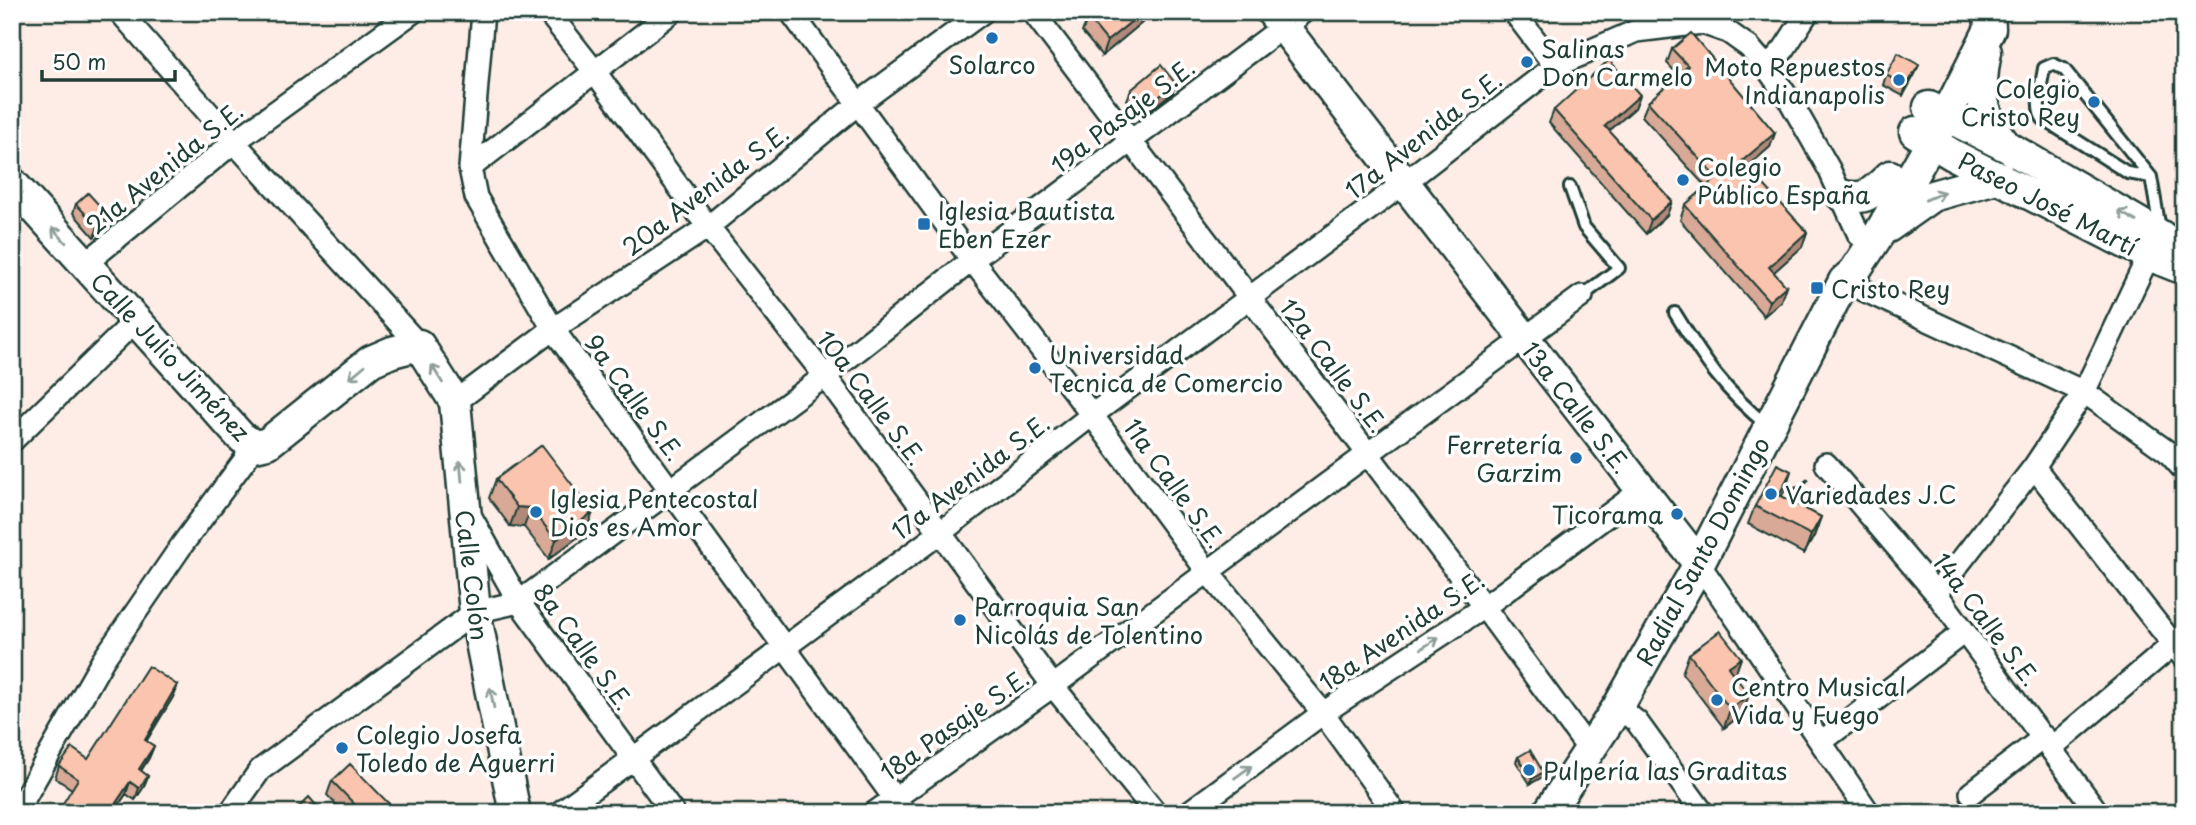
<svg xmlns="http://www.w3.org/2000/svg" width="2196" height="825" font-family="'Playpen Sans',sans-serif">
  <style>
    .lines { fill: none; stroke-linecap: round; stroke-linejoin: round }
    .lane-casing { stroke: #1f3d34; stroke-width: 16 }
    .street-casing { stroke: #1f3d34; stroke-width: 26 }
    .secondary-casing { stroke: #1f3d34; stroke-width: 35 }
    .path { stroke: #1f3d34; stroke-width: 3.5; stroke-dasharray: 7 5; stroke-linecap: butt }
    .lane { stroke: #fff; stroke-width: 10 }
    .street { stroke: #fff; stroke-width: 21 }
    .secondary { stroke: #fff; stroke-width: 30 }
    .wall { fill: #d8a996; stroke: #1f3d34; stroke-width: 2 }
    .shaded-wall { fill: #b0897a; stroke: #1f3d34; stroke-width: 2 }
    .building { fill: #fbc4ae; stroke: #1f3d34; stroke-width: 2 }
    .oneway { stroke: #8f9e9a }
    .poi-dot { fill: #1f6fb2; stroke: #fff; stroke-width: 2.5 }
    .labels { text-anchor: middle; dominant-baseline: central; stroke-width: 7; stroke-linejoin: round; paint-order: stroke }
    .poi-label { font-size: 24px; fill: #1f3d34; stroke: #fff; text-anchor: start }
    .street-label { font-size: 24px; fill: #1f3d34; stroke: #fff }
  </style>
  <rect width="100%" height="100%" fill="#feede7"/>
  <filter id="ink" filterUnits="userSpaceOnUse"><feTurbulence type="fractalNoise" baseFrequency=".0143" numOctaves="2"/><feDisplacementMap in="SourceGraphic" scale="14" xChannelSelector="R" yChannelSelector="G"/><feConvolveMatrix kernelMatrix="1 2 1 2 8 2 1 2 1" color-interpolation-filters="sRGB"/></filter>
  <g filter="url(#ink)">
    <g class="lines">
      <defs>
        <path id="lane" d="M2151,177L2128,173L2043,119C2034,107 2042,83 2044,68L2053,64L2064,69L2151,177L2160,229
          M1570,187L1584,227L1619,268L1582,296
          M1675,313C1704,360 1724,391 1768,426"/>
        <path id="street" d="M120,12L234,142L419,345
          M483,12L470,168L476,197L553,329L905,813
          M548,12L595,72L708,227L825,376L1053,686L1156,813
          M791,12L972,260L1092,415L1207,571L1323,713L1395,813
          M1033,12L1484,607L1590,751
          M1514,12L1555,66
          M1767,68L1784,49L1808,12
          M470,168L672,12
          M85,264L234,142L413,12
          M1844,281L2084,392L2168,452L2184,470
          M455,402L553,329L708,227L859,103L983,12
          M12,441L137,319
          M1826,464L1936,593L2098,813
          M2034,467L2184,658
          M471,517L519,602L673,813
          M1699,564L1869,813
          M1936,593L2034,467L2084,392L2149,255
          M1618,707L1637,722L1703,813
          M1821,742L1964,632
          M2051,748L2183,636
          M1971,793L2044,737
          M16,813L103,660L182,545L255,446
          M230,813L260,770L475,612L519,602L825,376L972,260L1303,12
          M559,813L940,533L1092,415L1404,183L1555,66L1636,31L1702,23L1728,32L1749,47L1767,68L1789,99L1829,169L1859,235
          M874,813L1053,686L1582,296
          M1188,813L1323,713L1484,607L1642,490"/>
        <path id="secondary" d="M1272,12L1699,564
          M1986,52C1978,91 1980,114 2006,146
          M1929,107L2006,146L2161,236L2184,254
          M1915,132L1953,155L2149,255L2184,269
          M12,183L241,437L255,446L268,443L371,361L392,352L419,345L455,402L475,612L515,813
          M1841,195C1866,202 1873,192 1890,176
          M1888,227L1932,196L2000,177
          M1548,813L1618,707L1699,564L1844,281L1854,272L1879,234L1946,116L1990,29L1989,12"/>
      </defs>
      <use href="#lane" class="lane-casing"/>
      <use href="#street" class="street-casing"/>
      <use href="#secondary" class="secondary-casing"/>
      <path class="path" d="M1784,481L1797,489L1811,477"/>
      <use href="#lane" class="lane"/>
      <use href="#street" class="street"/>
      <use href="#secondary" class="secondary"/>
    </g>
    <path class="wall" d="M1155,12L1102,56L1082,32L1088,18Z
      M1672,49L1775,133L1770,147L1747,167L1807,232L1802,247L1774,272L1781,301L1764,316L1680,220L1685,205L1706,187L1642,116L1648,102L1678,75L1667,63Z
      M1915,74L1903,96L1883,85L1886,75Z
      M1131,90L1172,93L1141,117L1127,100Z
      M1640,95L1635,108L1609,131L1672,201L1667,215L1646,234L1549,123L1554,110Z
      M76,204L109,216L106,226L94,237L73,213Z
      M1791,471L1781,496L1821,517L1814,536L1804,554L1748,524L1755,506Z
      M496,479L593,512L586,531L549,559L524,527L510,526L489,498Z
      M1689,654L1741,658L1735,675L1742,714L1724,728L1682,673Z
      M177,685L173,697L146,741L154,746L149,758L141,771L148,776L143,788L135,800L126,794L117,808L72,789L55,778L59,766L88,759Z
      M1518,757L1543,772L1542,777L1530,784L1516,762Z
      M332,781L398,813H344L327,795Z"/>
    <path class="shaded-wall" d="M1143,12H1155L1102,56L1107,41Z
      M1919,65L1915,74L1903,96L1906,86Z
      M1176,84L1172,93L1141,117L1145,107Z
      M1640,95L1635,108L1600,139L1605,126Z
      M1775,133L1770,147L1737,176L1742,161Z
      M1672,201L1667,215L1646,234L1651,220Z
      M109,216L106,226L94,237L98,227Z
      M1807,232L1802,247L1764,281L1769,267Z
      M1786,286L1781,301L1764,316L1769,301Z
      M1791,471L1785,490L1772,514L1779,495Z
      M517,507L531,508L524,527L510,526Z
      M593,512L586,531L549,559L556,540Z
      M1821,517L1814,536L1804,554L1811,535Z
      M1741,658L1734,677L1728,667Z
      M177,685L173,697L140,752L145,740Z
      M1749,695L1742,714L1724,728L1730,709Z
      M154,746L149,758L134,781L139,769Z
      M1543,772L1542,777L1530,784L1532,779Z
      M148,776L143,788L135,800L139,788Z
      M130,782L126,794L113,813L114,806Z"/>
    <path class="building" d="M1094,12H1143L1107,41L1088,18Z
      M1691,33L1775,133L1742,161L1807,232L1769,267L1786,286L1769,301L1685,205L1717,178L1648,102L1688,66L1672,49Z
      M1898,53L1919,65L1906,86L1886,75Z
      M1609,60L1640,95L1605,126L1672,201L1651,220L1554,110Z
      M1161,65L1176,84L1145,107L1131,90Z
      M88,193L109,216L98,227L76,204Z
      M542,445L593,512L556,540L531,508L517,507L496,479Z
      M1777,464L1791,471L1779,495L1821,517L1811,535L1755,506Z
      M1720,631L1741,658L1728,667L1749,695L1730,709L1689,654Z
      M148,666L177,685L145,740L154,746L139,769L148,776L139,788L130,782L114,806L123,812L122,813H57L78,779L59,766L72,748L88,759Z
      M1530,750L1543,772L1532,779L1518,757Z
      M350,764L398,813H363L332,781Z
      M309,797L323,813H293Z"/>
    <defs><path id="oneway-shaft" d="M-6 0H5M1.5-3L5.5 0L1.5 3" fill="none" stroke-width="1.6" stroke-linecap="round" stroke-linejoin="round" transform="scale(1.75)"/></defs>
    <g class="oneway">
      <use href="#oneway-shaft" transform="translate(1935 196) rotate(-23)"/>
      <use href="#oneway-shaft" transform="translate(2127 216) rotate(-150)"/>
      <use href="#oneway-shaft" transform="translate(59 235) rotate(-132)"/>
      <use href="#oneway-shaft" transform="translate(357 372) rotate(140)"/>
      <use href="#oneway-shaft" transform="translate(437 374) rotate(-122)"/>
      <use href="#oneway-shaft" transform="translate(461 471) rotate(-95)"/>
      <use href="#oneway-shaft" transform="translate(1430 643) rotate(-33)"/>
      <use href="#oneway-shaft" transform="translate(492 698) rotate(-101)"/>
      <use href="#oneway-shaft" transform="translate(1243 772) rotate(-36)"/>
    </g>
  </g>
  <g class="poi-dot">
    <circle cx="992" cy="38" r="7"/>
    <circle cx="1527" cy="62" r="7"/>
    <circle cx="1899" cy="80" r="7"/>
    <circle cx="2094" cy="102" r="7"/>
    <circle cx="1683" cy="180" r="7"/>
    <rect x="917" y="217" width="14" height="14" rx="3.5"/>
    <rect x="1810" y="281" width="14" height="14" rx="3.5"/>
    <circle cx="1035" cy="368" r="7"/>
    <circle cx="1576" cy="458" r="7"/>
    <circle cx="1771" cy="494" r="7"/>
    <circle cx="536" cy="512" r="7"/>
    <circle cx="1677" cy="514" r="7"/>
    <circle cx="960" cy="620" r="7"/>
    <circle cx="1717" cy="700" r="7"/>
    <circle cx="342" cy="748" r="7"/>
    <circle cx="1529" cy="770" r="7"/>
  </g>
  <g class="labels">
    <g class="poi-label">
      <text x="1541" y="48">Salinas<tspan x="1541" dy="28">Don Carmelo</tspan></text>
      <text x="992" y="64" text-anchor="middle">Solarco</text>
      <text x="1885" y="66" text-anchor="end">Moto Repuestos<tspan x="1885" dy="28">Indianapolis</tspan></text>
      <text x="2080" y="88" text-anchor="end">Colegio<tspan x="2080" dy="28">Cristo Rey</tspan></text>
      <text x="1697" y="166">Colegio<tspan x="1697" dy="28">Público España</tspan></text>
      <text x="938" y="210">Iglesia Bautista<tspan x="938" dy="28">Eben Ezer</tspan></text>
      <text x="1831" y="288">Cristo Rey</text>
      <text x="1049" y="354">Universidad<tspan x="1049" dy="28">Tecnica de Comercio</tspan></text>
      <text x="1562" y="444" text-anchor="end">Ferretería<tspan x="1562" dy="28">Garzim</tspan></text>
      <text x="1785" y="494">Variedades J.C</text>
      <text x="550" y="498">Iglesia Pentecostal<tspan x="550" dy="28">Dios es Amor</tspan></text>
      <text x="1663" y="514" text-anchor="end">Ticorama</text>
      <text x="974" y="606">Parroquia San<tspan x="974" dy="28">Nicolás de Tolentino</tspan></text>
      <text x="1731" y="686">Centro Musical<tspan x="1731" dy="28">Vida y Fuego</tspan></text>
      <text x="356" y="734">Colegio Josefa<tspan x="356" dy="28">Toledo de Aguerri</tspan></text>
      <text x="1543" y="770">Pulpería las Graditas</text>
    </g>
    <g class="street-label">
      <text transform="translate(1122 115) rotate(-37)">19a Pasaje S.E.</text>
      <text transform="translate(1423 134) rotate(-38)">17a Avenida S.E.</text>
      <text transform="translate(164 167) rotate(-39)">21a Avenida S.E.</text>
      <text transform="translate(705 189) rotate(-37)">20a Avenida S.E.</text>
      <text transform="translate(2048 203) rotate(27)">Paseo José Martí</text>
      <text transform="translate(171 356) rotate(47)">Calle Julio Jiménez</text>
      <text transform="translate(1334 365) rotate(53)">12a Calle S.E.</text>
      <text transform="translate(635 397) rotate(54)">9a Calle S.E.</text>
      <text transform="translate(872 397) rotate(53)">10a Calle S.E.</text>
      <text transform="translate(1577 407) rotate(52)">13a Calle S.E.</text>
      <text transform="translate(970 476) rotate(-37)">17a Avenida S.E.</text>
      <text transform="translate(1175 483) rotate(54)">11a Calle S.E.</text>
      <text transform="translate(1702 551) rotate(-62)">Radial Santo Domingo</text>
      <text transform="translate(473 575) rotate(83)">Calle Colón</text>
      <text transform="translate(1987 619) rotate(53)">14a Calle S.E.</text>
      <text transform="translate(1401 630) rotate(-34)">18a Avenida S.E.</text>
      <text transform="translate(584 646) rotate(54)">8a Calle S.E.</text>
      <text transform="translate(954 724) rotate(-35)">18a Pasaje S.E.</text>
    </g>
  </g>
  <rect width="2196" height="825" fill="none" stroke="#fff" stroke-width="42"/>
  <rect x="21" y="21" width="2154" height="783" fill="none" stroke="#1f3d34" stroke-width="2.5" filter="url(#ink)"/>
  <path d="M42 70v10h133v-10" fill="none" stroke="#1f3d34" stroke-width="3.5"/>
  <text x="52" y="70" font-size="21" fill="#1f3d34" stroke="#ffffff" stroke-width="5" paint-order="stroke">50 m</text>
</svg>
